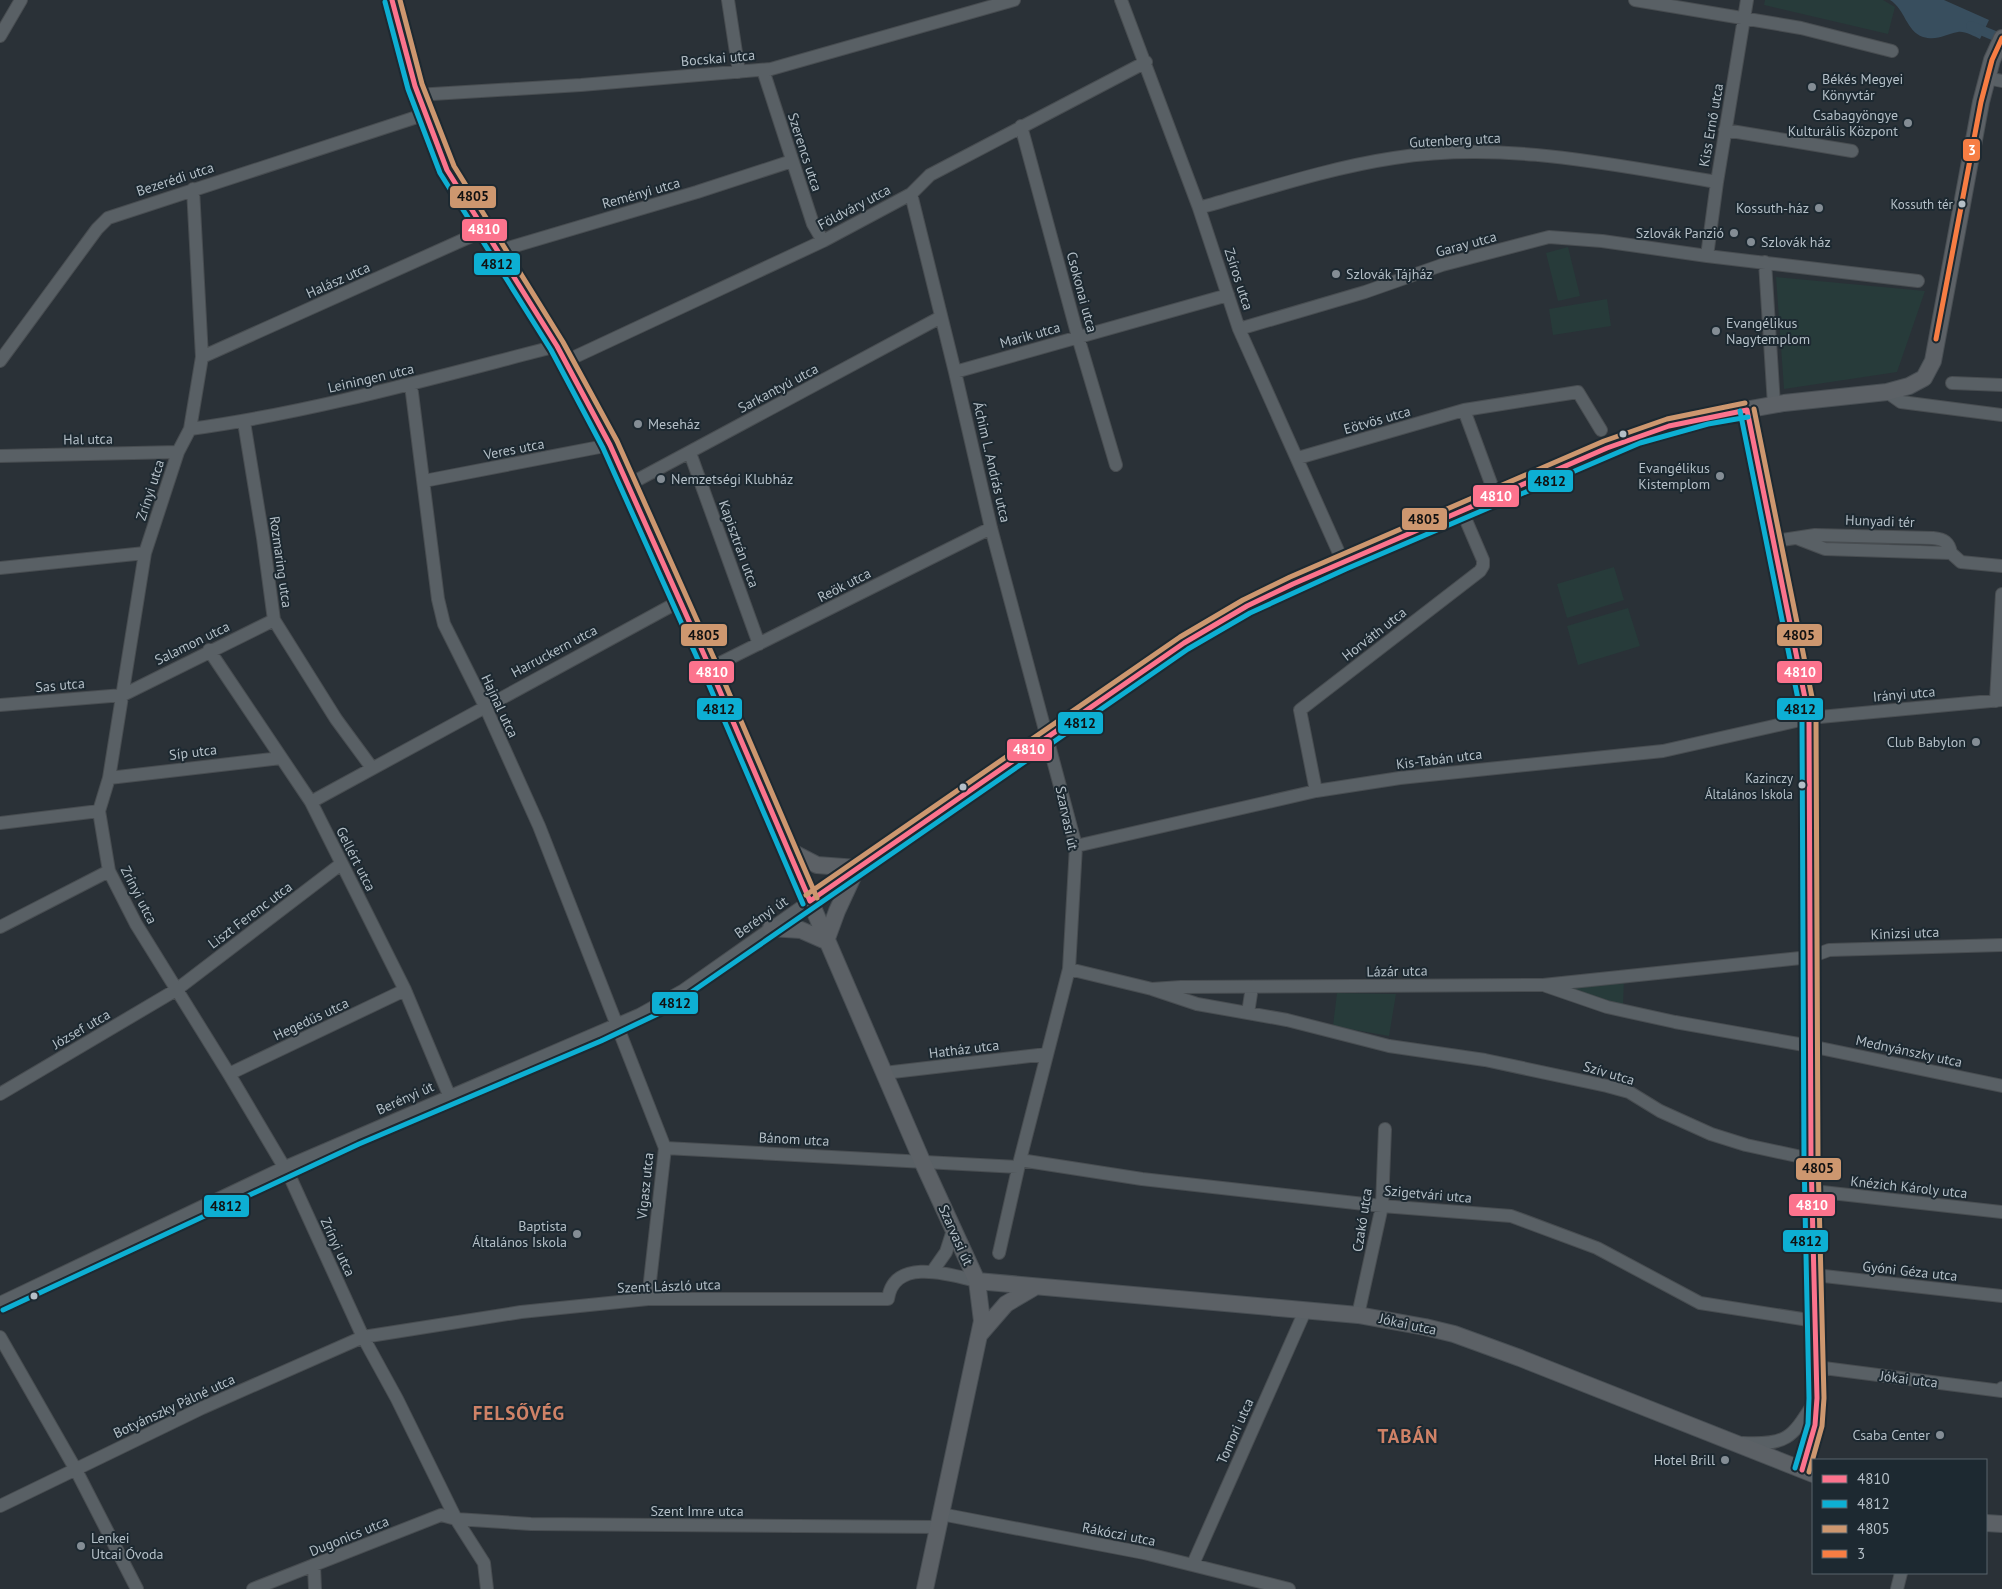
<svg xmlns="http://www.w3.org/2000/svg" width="2002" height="1589" font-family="'PT Sans',sans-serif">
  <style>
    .green { fill: #273b3a }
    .water { fill: #384e5e }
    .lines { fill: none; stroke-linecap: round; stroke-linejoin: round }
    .canal { stroke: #384e5e; stroke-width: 10 }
    .minor-casing { stroke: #484d51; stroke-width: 14 }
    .major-casing { stroke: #484e53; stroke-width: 18 }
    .minor { stroke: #596065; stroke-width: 12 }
    .major { stroke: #5c6166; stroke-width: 16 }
    .bus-1-casing { stroke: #1d2931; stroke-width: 9 }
    .bus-2-casing { stroke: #1d2931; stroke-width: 9 }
    .bus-3-casing { stroke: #1d2931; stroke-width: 9 }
    .bus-4-casing { stroke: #1d2931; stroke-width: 9 }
    .bus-1 { stroke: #fc738d; stroke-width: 5 }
    .bus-2 { stroke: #0dafd3; stroke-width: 5 }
    .bus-3 { stroke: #cd976f; stroke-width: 5 }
    .bus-4 { stroke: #f77d43; stroke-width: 5 }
    .poi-dot { fill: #848d95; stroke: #1d2931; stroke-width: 2 }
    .bus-dot { fill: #b4bfc7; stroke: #1d2931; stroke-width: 2 }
    .labels { text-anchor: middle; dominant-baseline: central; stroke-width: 4; stroke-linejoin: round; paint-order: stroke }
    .bus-label { font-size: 13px; fill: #b4bfc7; stroke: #1d2931; text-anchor: end }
    .street-label { font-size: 14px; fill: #b4bfc7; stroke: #1d2931 }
    .poi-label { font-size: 14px; fill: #b4bfc7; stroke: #1d2931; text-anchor: end }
    .district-label { font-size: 19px; font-weight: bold; letter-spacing: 1px; fill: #cf8267; stroke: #1d2931 }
    .line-badge { stroke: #1d2931; stroke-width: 2 }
    .badge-label { font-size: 14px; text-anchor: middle; font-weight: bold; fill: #fff }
    .pale-badge-label { font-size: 14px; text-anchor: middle; font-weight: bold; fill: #111 }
  </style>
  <rect width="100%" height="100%" fill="#2a3137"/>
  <path class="green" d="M1765,0H1883L1895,7L1888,34L1764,5Z
    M1568,247L1580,296L1558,301L1546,253Z
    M1776,277L1925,291L1897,372L1784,389Z
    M1607,299L1611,326L1553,335L1549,309Z
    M1614,567L1624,600L1567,618L1557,584Z
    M1628,608L1640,646L1578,665L1567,626Z
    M1624,980L1623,1005L1566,990V984Z
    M1337,993L1396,994L1389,1036L1333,1026Z"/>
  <path class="water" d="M1890,0H1944L1989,20L1980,39C1973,36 1965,31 1958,32C1945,34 1938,41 1923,37C1906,31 1905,9 1890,0Z"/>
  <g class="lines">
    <path class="canal" d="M1971,26L2002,39"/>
    <defs>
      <path id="minor" d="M728,0L739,72
        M1121,0L1199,208L1239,329L1343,562
        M1635,0L1801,28L1892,51
        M0,36L21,0
        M763,70L813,224L823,241
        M1987,78L2002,81
        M416,95L581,85L771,69L1014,0
        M1021,126L1078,337L1116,465
        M1725,130L1852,151
        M193,189L202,357L190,429L178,452L145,553L109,778L99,811L109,871L136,924L229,1074L290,1177L363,1337L397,1399L456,1519L484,1563L487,1589
        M911,194L955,372L991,528L1076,846L1069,969L1020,1160L999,1253
        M1199,208C1263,190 1328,168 1394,158C1504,141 1608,164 1717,182
        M498,251L697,192L792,161
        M1707,256L1717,182L1747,0
        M1765,262L1774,405
        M1239,329L1365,292L1442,265L1549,237L1602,241L1707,256L1918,281
        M202,357L485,230
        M0,361L97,229L108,218L423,115
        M566,361L823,241L911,194L930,175L1146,62
        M955,372L1228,295
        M1952,383L2002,385
        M411,385L438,599L444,624L485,706L539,826L665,1148L648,1299
        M1887,392L1901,402L2002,415
        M1464,410L1578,392L1601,430
        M1747,410L1809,718L1811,1159L1817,1398L1815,1425L1802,1470
        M244,422L263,538L274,620L336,719L372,768
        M190,429C314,412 436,377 557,346
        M690,453L759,644
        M0,456L178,452
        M1298,458L1464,410L1496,497
        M424,481L610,445
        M628,485L941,317
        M1799,539L1825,549L1951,553L1961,562L2002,566
        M1775,541L1815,535L1933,538C1944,539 1949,542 1951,553
        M0,568L145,553
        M209,650L311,802L405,990L449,1095
        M710,668L991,528
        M1996,701L2002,594
        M0,705L123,695L274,620
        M109,778L281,758
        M1316,791L1300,710L1480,571L1483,566V560L1462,511
        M311,802L680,601
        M0,823L99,811
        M1076,846L1316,791L1400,778L1663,751L1809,718L2002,700
        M0,927L109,871
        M1069,969L1152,989L1197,1004L1287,1020L1389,1046L1485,1060L1607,1086L1629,1092L1660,1111L1711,1134L1746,1145L1811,1159
        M1546,986L1607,1007L1675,1022L1810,1046L2002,1086
        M1152,989L1181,987L1543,985L1810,957L1829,950L2002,945
        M1248,1013L1252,987
        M884,1073L1047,1054
        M229,1074L405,990
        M0,1094L176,990L341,864
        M665,1148L1018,1167
        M1020,1160L1142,1179L1382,1206L1511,1216L1597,1248L1700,1303L1815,1321
        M1813,1191L2002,1212
        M932,1272L946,1252L953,1230
        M1815,1275L2002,1296
        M0,1303L283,1168L639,1015L684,990L810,901
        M1358,1315L1382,1206L1385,1129
        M0,1337L76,1470L137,1589
        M1816,1367L2002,1391V1388
        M1743,1443C1789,1445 1792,1437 1815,1401
        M0,1506L202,1408L363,1337L521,1312L648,1299H888C894,1257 949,1274 977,1281
        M941,1514L1144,1553L1289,1589
        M1193,1564L1305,1311
        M314,1566L315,1589
        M253,1589L441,1515L456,1519L531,1524L938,1527
        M1897,1589L1901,1573"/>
      <path id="major" d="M392,0C406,59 421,115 447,170L557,346L610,445L710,668L922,1161L977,1281L982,1321L925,1589
        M788,850L817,865L857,868
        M810,901L1184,643L1247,606L1293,584L1638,436L1706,417L1784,403L1887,392L1909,386L1924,378L1933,361L1981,102L1992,60L2002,38
        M771,928L801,930L826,941
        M826,941L837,911L856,870
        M977,1281L1358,1315L1425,1327L1454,1334L1520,1358L1813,1474
        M980,1334L1006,1304L1033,1288
        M1986,1523L2002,1524"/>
    </defs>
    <use href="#minor" class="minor-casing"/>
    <use href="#major" class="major-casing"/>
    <use href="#minor" class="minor"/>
    <use href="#major" class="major"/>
    <defs>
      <path id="bus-1" d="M392,0L415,86L447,170L557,346L610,445L710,668L810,901
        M1747,410L1809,718L1811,1159L1817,1398L1815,1425L1802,1470
        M810,901L1184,643L1247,606L1293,584L1607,448L1669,426L1747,410"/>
      <path id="bus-2" d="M385,2L408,89L440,173L551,350L603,448L703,671L803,904
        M1740,411L1802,719L1804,1159L1809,1398L1808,1424L1795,1468
        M3,1310L359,1144L601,1041L664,1011L1188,649L1250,613L1346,569L1640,443L1708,424L1748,417"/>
      <path id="bus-3" d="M400,0L422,84L454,166L563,342L617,441L717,665L817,898
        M1754,409L1816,717L1818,1159L1824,1398L1822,1426L1809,1472
        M806,895L1180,637L1243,600L1290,577L1604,441L1667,419L1745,403"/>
      <path id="bus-4" d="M1936,339L1981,102L1992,60L2002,38"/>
    </defs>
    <use href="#bus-1" class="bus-1-casing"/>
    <use href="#bus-2" class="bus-2-casing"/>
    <use href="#bus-3" class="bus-3-casing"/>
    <use href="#bus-4" class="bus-4-casing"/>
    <use href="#bus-1" class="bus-1"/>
    <use href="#bus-2" class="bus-2"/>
    <use href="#bus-3" class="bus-3"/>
    <use href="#bus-4" class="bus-4"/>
  </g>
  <g class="poi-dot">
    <circle cx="1812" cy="87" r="5"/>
    <circle cx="1908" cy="123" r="5"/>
    <circle cx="1819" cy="208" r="5"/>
    <circle cx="1734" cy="233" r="5"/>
    <circle cx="1751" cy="242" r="5"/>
    <circle cx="1336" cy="274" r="5"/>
    <circle cx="1716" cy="331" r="5"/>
    <circle cx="638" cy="424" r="5"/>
    <circle cx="1720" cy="476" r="5"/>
    <circle cx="661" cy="479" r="5"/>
    <circle cx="1976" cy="742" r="5"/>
    <circle cx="577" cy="1234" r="5"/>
    <circle cx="1940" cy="1435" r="5"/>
    <circle cx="1725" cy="1460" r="5"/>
    <circle cx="81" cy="1546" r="5"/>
  </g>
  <g class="bus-dot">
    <circle cx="1962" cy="204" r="4.5"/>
    <circle cx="1623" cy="434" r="4.5"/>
    <circle cx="1802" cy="785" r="4.5"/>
    <circle cx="963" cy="787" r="4.5"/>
    <circle cx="34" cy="1296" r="4.5"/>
  </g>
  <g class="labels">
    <g class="bus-label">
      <text x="1953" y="204">Kossuth tér</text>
      <text x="1793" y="778">Kazinczy<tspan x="1793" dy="16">Általános Iskola</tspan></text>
    </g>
    <g class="street-label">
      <text transform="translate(718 58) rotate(-5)">Bocskai utca</text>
      <text transform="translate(1711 125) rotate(-80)">Kiss Ernő utca</text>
      <text transform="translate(1455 140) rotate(-3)">Gutenberg utca</text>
      <text transform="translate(805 152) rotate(72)">Szerencs utca</text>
      <text transform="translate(175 179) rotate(-18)">Bezerédi utca</text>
      <text transform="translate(641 193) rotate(-16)">Reményi utca</text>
      <text transform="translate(854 207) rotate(-28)">Földváry utca</text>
      <text transform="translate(1466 244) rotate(-15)">Garay utca</text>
      <text transform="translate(1239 279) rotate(72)">Zsíros utca</text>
      <text transform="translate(338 280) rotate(-24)">Halász utca</text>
      <text transform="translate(1082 292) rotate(75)">Csokonai utca</text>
      <text transform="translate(1030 335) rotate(-16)">Marik utca</text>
      <text transform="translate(371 378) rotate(-13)">Leiningen utca</text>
      <text transform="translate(778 388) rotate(-28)">Sarkantyú utca</text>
      <text transform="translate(1377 420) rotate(-16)">Eötvös utca</text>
      <text transform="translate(88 439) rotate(-1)">Hal utca</text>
      <text transform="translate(514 449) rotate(-11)">Veres utca</text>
      <text transform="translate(992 462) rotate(77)">Áchim L. András utca</text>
      <text transform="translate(150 490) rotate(-72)">Zrínyi utca</text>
      <text transform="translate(1880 521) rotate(2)">Hunyadi tér</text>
      <text transform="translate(739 544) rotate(70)">Kapisztrán utca</text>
      <text transform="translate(281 562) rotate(82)">Rozmaring utca</text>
      <text transform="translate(844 585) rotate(-27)">Reök utca</text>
      <text transform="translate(1374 634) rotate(-38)">Horváth utca</text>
      <text transform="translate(192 643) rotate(-26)">Salamon utca</text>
      <text transform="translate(554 651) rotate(-28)">Harruckern utca</text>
      <text transform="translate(60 685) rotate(-5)">Sas utca</text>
      <text transform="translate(1904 694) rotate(-5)">Irányi utca</text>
      <text transform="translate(500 706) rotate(65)">Hajnal utca</text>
      <text transform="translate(193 752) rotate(-7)">Síp utca</text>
      <text transform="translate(1439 759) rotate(-7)">Kis-Tabán utca</text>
      <text transform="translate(1067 818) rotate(78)">Szarvasi út</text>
      <text transform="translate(356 859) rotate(63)">Gellért utca</text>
      <text transform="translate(139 895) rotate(63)">Zrínyi utca</text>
      <text transform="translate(250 915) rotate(-37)">Liszt Ferenc utca</text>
      <text transform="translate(761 917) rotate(-35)">Berényi út</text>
      <text transform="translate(1905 933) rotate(-2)">Kinizsi utca</text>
      <text transform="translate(1397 971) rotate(-1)">Lázár utca</text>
      <text transform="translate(311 1019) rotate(-25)">Hegedűs utca</text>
      <text transform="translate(81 1029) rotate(-30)">József utca</text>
      <text transform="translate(964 1049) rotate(-7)">Hatház utca</text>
      <text transform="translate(1909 1051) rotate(12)">Mednyánszky utca</text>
      <text transform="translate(1609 1073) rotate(16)">Szív utca</text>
      <text transform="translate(405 1098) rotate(-24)">Berényi út</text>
      <text transform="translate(794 1139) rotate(3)">Bánom utca</text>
      <text transform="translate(645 1186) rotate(-84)">Vigasz utca</text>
      <text transform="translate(1909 1187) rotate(6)">Knézich Károly utca</text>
      <text transform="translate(1428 1194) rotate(5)">Szigetvári utca</text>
      <text transform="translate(1362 1220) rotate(-81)">Czakó utca</text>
      <text transform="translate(956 1235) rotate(66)">Szarvasi út</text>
      <text transform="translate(338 1247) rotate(65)">Zrínyi utca</text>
      <text transform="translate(1910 1271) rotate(6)">Gyóni Géza utca</text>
      <text transform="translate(669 1286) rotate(-2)">Szent László utca</text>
      <text transform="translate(1408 1324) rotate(12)">Jókai utca</text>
      <text transform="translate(1909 1379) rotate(7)">Jókai utca</text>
      <text transform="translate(174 1406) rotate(-25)">Botyánszky Pálné utca</text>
      <text transform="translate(1235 1431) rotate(-66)">Tomori utca</text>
      <text x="697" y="1511">Szent Imre utca</text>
      <text transform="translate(1119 1534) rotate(11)">Rákóczi utca</text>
      <text transform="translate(349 1536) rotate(-22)">Dugonics utca</text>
    </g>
    <g class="poi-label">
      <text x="1822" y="79" text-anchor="start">Békés Megyei<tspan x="1822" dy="16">Könyvtár</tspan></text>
      <text x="1898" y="115">Csabagyöngye<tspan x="1898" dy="16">Kulturális Központ</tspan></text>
      <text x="1809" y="208">Kossuth-ház</text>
      <text x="1724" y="233">Szlovák Panzió</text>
      <text x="1761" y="242" text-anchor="start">Szlovák ház</text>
      <text x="1346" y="274" text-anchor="start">Szlovák Tájház</text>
      <text x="1726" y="323" text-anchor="start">Evangélikus<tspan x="1726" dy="16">Nagytemplom</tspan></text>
      <text x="648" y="424" text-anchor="start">Meseház</text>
      <text x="1710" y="468">Evangélikus<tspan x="1710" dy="16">Kistemplom</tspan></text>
      <text x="671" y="479" text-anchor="start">Nemzetségi Klubház</text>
      <text x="1966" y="742">Club Babylon</text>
      <text x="567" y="1226">Baptista<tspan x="567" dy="16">Általános Iskola</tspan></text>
      <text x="1930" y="1435">Csaba Center</text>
      <text x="1715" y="1460">Hotel Brill</text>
      <text x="91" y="1538" text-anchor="start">Lenkei<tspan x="91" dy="16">Utcai Óvoda</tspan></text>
    </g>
    <g class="district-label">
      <text x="519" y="1413">FELSŐVÉG</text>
      <text x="1408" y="1436">TABÁN</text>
    </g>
  </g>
  <g class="line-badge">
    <rect x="1962" y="138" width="19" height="24" rx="5" fill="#f77d43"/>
    <rect x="449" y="185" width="48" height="24" rx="5" fill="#cd976f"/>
    <rect x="461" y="218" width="47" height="24" rx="5" fill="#fc738d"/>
    <rect x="473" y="252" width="48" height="24" rx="5" fill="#0dafd3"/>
    <rect x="1527" y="469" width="47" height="24" rx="5" fill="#0dafd3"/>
    <rect x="1472" y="484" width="48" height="24" rx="5" fill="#fc738d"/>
    <rect x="1401" y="507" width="47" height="24" rx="5" fill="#cd976f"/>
    <rect x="1776" y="623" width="47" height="24" rx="5" fill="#cd976f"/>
    <rect x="680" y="623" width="48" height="24" rx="5" fill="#cd976f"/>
    <rect x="1776" y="660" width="47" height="24" rx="5" fill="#fc738d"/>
    <rect x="688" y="660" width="47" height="24" rx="5" fill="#fc738d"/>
    <rect x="1776" y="697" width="48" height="24" rx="5" fill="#0dafd3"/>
    <rect x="696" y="697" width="47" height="24" rx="5" fill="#0dafd3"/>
    <rect x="1057" y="711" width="47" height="24" rx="5" fill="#0dafd3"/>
    <rect x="1006" y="738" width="47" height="24" rx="5" fill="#fc738d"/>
    <rect x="651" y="991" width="48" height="24" rx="5" fill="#0dafd3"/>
    <rect x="1795" y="1157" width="47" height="24" rx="5" fill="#cd976f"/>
    <rect x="1788" y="1193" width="48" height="24" rx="5" fill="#fc738d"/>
    <rect x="203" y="1194" width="47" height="24" rx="5" fill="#0dafd3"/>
    <rect x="1782" y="1229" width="47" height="24" rx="5" fill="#0dafd3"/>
  </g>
  <g class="badge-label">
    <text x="1972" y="155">3</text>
    <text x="484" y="234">4810</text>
    <text x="1496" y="501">4810</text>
    <text x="1800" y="677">4810</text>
    <text x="712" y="677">4810</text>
    <text x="1029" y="754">4810</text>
    <text x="1812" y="1210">4810</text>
  </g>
  <g class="pale-badge-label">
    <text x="473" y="201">4805</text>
    <text x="497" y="269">4812</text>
    <text x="1550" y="486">4812</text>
    <text x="1424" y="524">4805</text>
    <text x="1799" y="640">4805</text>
    <text x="704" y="640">4805</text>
    <text x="1800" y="714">4812</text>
    <text x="719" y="714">4812</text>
    <text x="1080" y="728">4812</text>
    <text x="675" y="1008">4812</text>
    <text x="1818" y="1173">4805</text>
    <text x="226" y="1211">4812</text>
    <text x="1806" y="1246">4812</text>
  </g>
  <rect x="1812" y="1459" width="175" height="115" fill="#1d2931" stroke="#59656d"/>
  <rect x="1822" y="1475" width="25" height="8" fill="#fc738d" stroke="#59656d"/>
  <text x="1857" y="1484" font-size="15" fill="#b4bfc7">4810</text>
  <rect x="1822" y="1500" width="25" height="8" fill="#0dafd3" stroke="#59656d"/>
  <text x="1857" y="1509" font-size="15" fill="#b4bfc7">4812</text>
  <rect x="1822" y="1525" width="25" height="8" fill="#cd976f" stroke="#59656d"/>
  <text x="1857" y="1534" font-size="15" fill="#b4bfc7">4805</text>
  <rect x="1822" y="1550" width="25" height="8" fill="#f77d43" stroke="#59656d"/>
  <text x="1857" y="1559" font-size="15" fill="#b4bfc7">3</text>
</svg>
